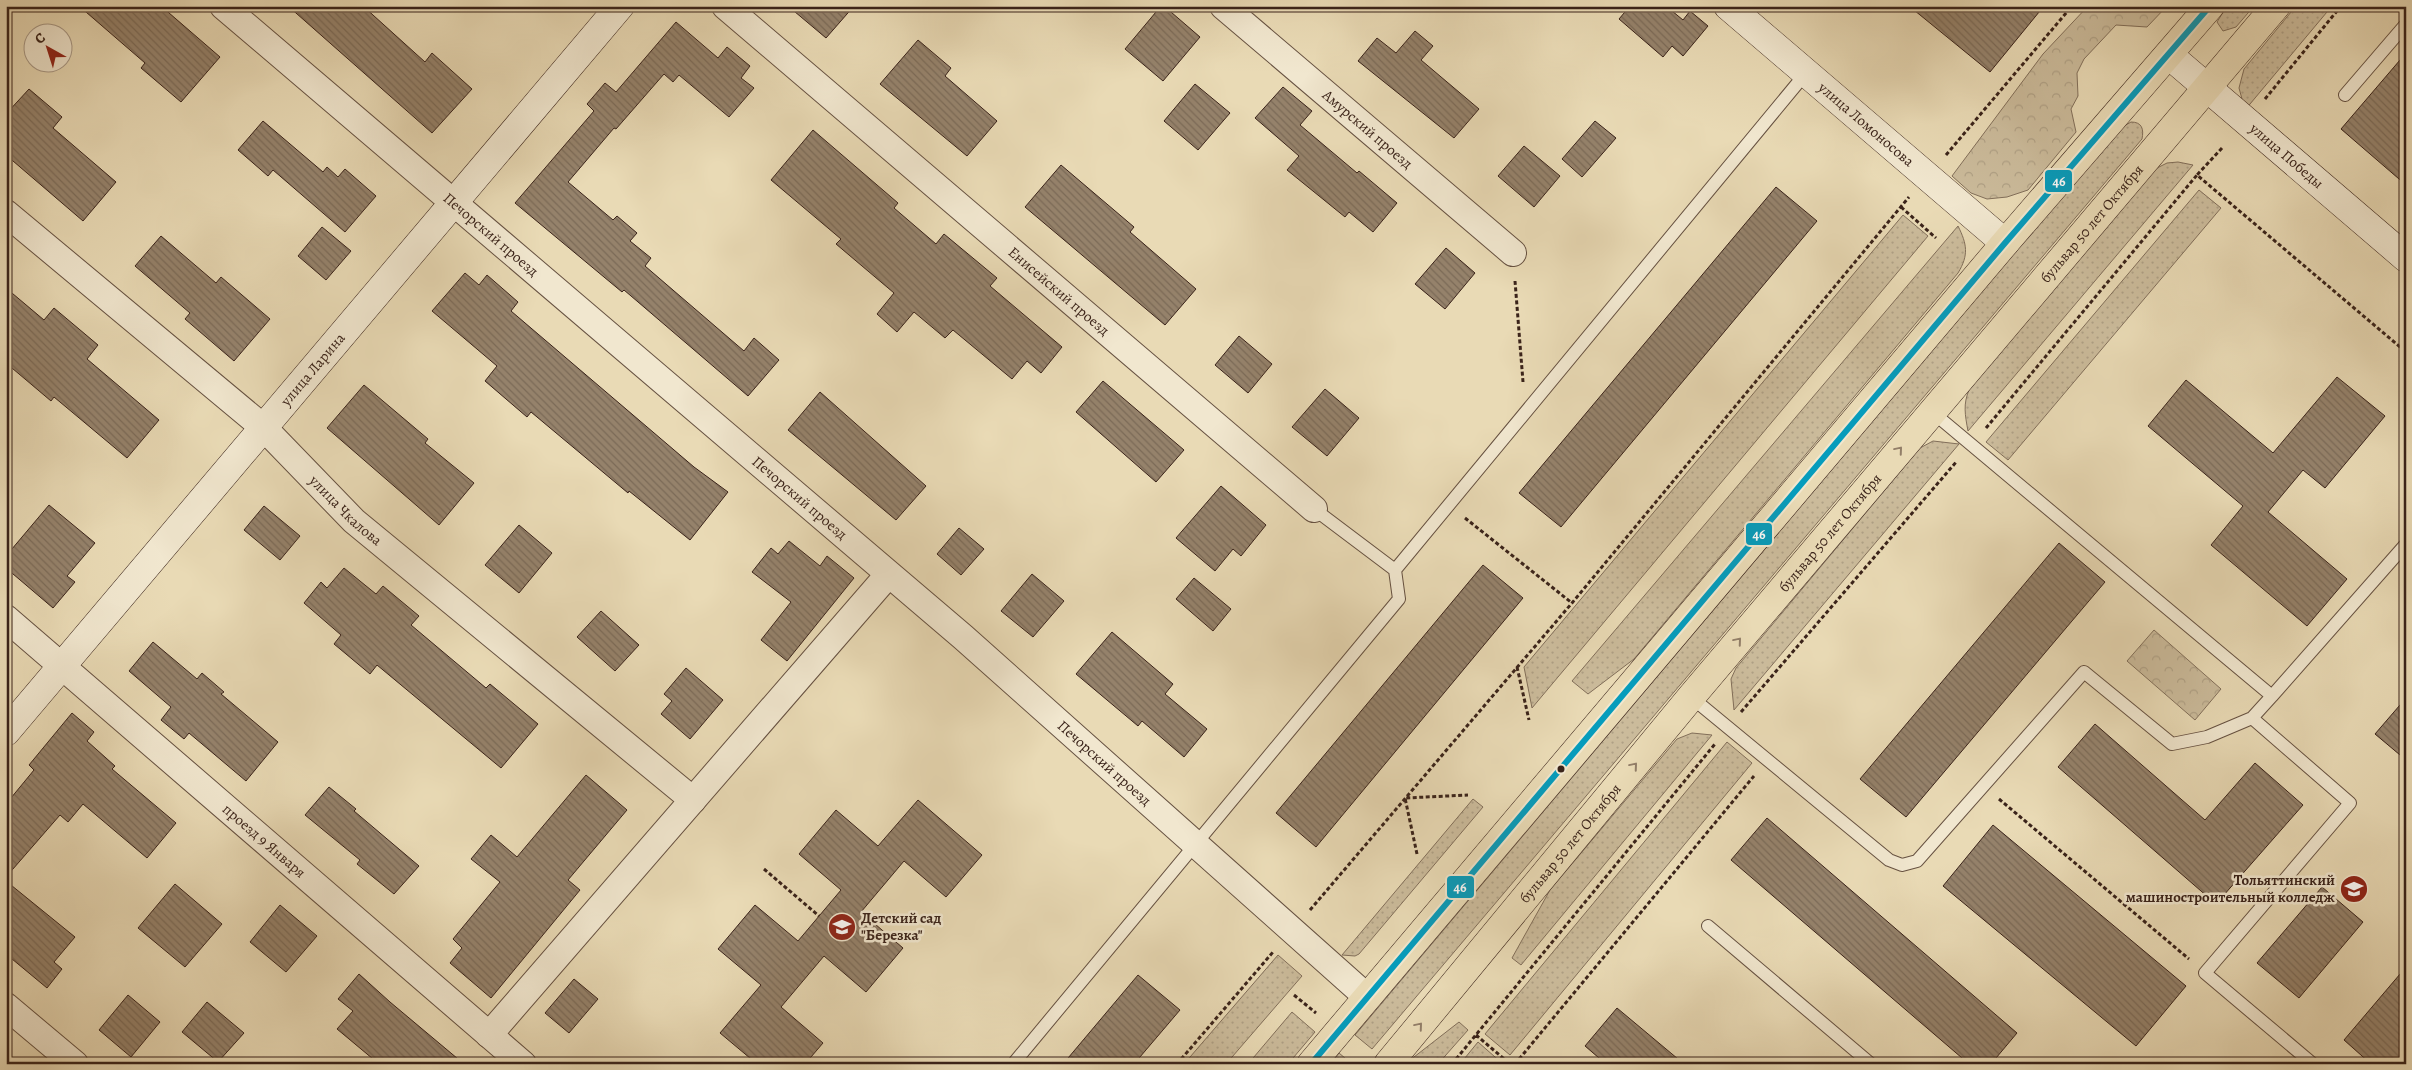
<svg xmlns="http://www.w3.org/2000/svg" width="2412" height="1070" font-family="Alegreya,serif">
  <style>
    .grass { fill: url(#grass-dots); stroke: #826f5a }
    .forest { fill: url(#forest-crowns); stroke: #826f5a }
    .building { fill: url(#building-back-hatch); stroke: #3a231a }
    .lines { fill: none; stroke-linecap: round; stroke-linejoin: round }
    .lane-casing { stroke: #665141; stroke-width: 14 }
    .street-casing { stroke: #665141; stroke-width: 28 }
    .secondary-casing { stroke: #3a231a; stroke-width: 29 }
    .primary-casing { stroke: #3a231a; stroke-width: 29 }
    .path { stroke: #3a231a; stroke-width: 3; stroke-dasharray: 4 2.5; stroke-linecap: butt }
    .lane { stroke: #f1e7cf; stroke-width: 12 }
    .street { stroke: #f1e7cf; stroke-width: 26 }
    .secondary { stroke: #f1e7cf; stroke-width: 28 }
    .primary { stroke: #e9dab5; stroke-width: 28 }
    .bus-1-casing { stroke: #f1e7cf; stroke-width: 10 }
    .bus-1 { stroke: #069cbc; stroke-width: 6 }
    .oneway { stroke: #927e68 }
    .bus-dot { fill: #3a231a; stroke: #f1e7cf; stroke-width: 2 }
    .labels { text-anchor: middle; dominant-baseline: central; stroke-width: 5; stroke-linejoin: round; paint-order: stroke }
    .street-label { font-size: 15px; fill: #3a231a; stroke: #f1e7cf }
    .poi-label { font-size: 15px; font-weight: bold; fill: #3a231a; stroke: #f1e7cf; text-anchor: end }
    .line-badge { stroke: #f1e7cf; stroke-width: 2 }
    .badge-label { font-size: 14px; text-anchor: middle; font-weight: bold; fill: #fff }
  </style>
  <defs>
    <pattern id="grass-dots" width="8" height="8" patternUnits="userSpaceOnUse" patternTransform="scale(1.25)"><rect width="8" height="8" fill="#cbbb9b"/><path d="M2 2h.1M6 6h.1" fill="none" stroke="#afa085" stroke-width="1.8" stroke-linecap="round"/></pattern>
    <pattern id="forest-crowns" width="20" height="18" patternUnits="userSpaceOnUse" patternTransform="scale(1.25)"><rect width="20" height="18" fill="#cbbb9b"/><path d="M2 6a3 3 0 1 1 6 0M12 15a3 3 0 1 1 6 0" fill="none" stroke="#afa085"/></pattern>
    <pattern id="building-back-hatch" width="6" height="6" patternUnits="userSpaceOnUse" patternTransform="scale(1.25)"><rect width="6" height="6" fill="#95826b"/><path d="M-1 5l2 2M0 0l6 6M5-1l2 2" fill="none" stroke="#7b6a57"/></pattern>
  </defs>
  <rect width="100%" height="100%" fill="#e9dab5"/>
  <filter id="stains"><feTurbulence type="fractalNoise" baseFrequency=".004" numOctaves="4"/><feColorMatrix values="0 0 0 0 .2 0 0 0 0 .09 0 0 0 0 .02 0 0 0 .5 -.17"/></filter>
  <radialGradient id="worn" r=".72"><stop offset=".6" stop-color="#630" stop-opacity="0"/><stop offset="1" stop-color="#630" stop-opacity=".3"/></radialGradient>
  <path class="grass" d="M2227,6H2254L2236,27L2223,31L2217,22Z
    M2296,6H2332L2245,110L2239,88L2244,69Z
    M2131,122C2142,122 2144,129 2142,139L1372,1049L1355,1035L2119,129Z
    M2178,162L2193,165L1968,431C1965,415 1963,404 1969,390L2153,170L2167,163Z
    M2199,190L2221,208L2008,460L1986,442Z
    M1903,215L1928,236L1532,708L1524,667Z
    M1958,226C1967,244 1969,255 1958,273L1634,659L1588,694L1572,681Z
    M1933,441L1959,444L1734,710L1731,679L1736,668L1920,448Z
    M1692,733L1712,735L1521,965L1512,958L1550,890L1677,739Z
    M1727,742L1752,763L1510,1055L1485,1034Z
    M1473,799L1483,807L1359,954L1355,956L1342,955Z
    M1278,955L1302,976L1226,1064H1184Z
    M1292,1012L1315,1032L1288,1064H1248Z
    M1459,1022L1468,1030L1438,1064H1405Z
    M1478,1042L1503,1064H1460Z
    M1339,1053L1352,1064H1330Z"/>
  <path class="forest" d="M2088,6H2167L2147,27L2116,25L2084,59L2077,73L2078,96L2071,109L2076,132L2028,190L2007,197L1987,199L1971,193L1952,176L2043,54Z
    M2154,630L2221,689L2195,720L2127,661Z"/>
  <path class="building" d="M79,6H161L220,57L181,102L141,68L145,63Z
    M288,6H363L425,62L432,53L472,89L432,133Z
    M788,6H854L826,38Z
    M1161,6H1164L1200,37L1163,81L1125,49Z
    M1630,6H1666L1683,20L1690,11L1708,26L1683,56L1672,46L1663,57L1619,19Z
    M1909,6H2044L1990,72Z
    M676,22L718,58L727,47L750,66L741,78L754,88L729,117L679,75L673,82L664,74L616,129L614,128L568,182L613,220L617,216L637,233L630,241L651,258L645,266L744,351L754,338L779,360L748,396L624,290L622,292L515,203L594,111L587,104L605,83L616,92Z
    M1415,31L1433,46L1421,60L1479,109L1454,138L1358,61L1377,38L1396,53Z
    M918,40L951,68L945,76L997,121L967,156L880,84Z
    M2406,53V185L2341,129Z
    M1195,84L1230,113L1198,150L1164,121Z
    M1283,87L1312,111L1300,125L1357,173L1359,171L1397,203L1373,232L1349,212L1345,217L1287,170L1299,156L1255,118Z
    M29,89L62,117L53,128L116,182L83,221L6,155V114Z
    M263,121L323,172L327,167L338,177L345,169L376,196L345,232L273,170L268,176L238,150Z
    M1595,121L1616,138L1582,177L1562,159Z
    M813,130L898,203L894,208L936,244L944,234L997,278L990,286L1062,347L1041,373L1027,361L1012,379L953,330L945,338L914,312L897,332L877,314L894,293L836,244L841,239L771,180Z
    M1524,146L1560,176L1534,207L1498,176Z
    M1061,165L1134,227L1130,232L1196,289L1165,325L1025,207Z
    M1776,187L1817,221L1561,527L1519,493Z
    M322,227L351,251L326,280L298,256Z
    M161,236L216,283L221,277L270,319L234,361L185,319L190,313L135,266Z
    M1446,248L1475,273L1445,309L1415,284Z
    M465,273L479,285L487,275L518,302L511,311L694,467L728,492L690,540L629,491L628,493L531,412L527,417L485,381L497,366L432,311Z
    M6,288L44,320L54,308L98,345L87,359L159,420L127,458L54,397L51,401L6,363Z
    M1239,336L1272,364L1248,393L1215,365Z
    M2337,377L2385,416L2325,488L2303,470L2268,512L2347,579L2307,626L2211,545L2243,506L2148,426L2186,380L2273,453Z
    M1103,381L1184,450L1156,482L1076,412Z
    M364,385L428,439L425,443L474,483L439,525L327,428Z
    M1325,389L1359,418L1327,456L1292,427Z
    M820,392L926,486L896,520L788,430Z
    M1221,486L1266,525L1241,556L1233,549L1215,571L1176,538Z
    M49,505L95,543L67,576L75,582L53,608L6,568V556Z
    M264,506L300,536L280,560L244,530Z
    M519,525L552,553L519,593L485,565Z
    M959,528L984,549L961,575L937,554Z
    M789,541L820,566L827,556L854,578L787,661L761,640L791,602L752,572L771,548L778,554Z
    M2059,543L2105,582L1906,817L1860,779Z
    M1483,565L1523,598L1316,847L1276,813Z
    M344,568L376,594L383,586L419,616L411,625L486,688L490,684L538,724L501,768L377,665L370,674L334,644L341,635L304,603L321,582L327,588Z
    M1032,574L1064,601L1033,637L1001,611Z
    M1194,578L1231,609L1213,631L1176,599Z
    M601,611L639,645L615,671L577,637Z
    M1112,632L1173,684L1165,694L1207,729L1184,757L1142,721L1138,726L1076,674Z
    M153,642L197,679L202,673L224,692L221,694L278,742L246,781L189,733L184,739L161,720L171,707L129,671Z
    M686,668L723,700L690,739L661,714L672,701L664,694Z
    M2406,698V760L2375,734Z
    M72,713L94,732L87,741L115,766L112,769L176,823L147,858L83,804L68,822L60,815L6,877V804L34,770L29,765Z
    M2095,724L2205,820L2255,763L2303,805L2216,904L2058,767Z
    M586,775L627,810L568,880L580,890L491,998L450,963L462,948L453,939L500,882L471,859L491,835L517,857Z
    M329,787L356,809L354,811L419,866L394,894L357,864L360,860L305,815Z
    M918,800L982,855L946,897L904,861L861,912L903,948L866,992L824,956L781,1007L823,1043L805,1064H757L720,1033L761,985L718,949L755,905L798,941L841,890L799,854L836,810L878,846Z
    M1767,818L2017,1033L1991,1064H1969L1731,860Z
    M1993,825L2186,986L2136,1046L1943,886Z
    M6,881L75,937L54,962L62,969L47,988L6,954Z
    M175,884L222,924L185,967L138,928Z
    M2322,887L2363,922L2299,998L2257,963Z
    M280,905L317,936L286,972L250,942Z
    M2406,967V1064H2371L2344,1040Z
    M359,974L390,1002L464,1064H379L337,1029L353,1011L338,999Z
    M1138,975L1180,1010L1134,1064H1063Z
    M574,979L598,999L569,1033L545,1013Z
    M128,995L160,1022L131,1057L99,1030Z
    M207,1002L244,1033L218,1062L182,1032Z
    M1617,1008L1684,1064H1606L1585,1046Z"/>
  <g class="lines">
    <defs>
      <path id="lane" d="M2345,95L2406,24
        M1931,411L2272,696L2406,544
        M1314,509L1395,570
        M1691,697L1889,860L1902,865L1917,861L2084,672L2172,744L2207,737L2252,718L2350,803L2205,973L2313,1064
        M2252,718L2272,696
        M1708,926L1871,1064
        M1013,1064L1399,599L1395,570L1806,73"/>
      <g id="street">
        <path id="s1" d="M223,6L963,637L1367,997"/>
        <path id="s2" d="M725,6L1314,509"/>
        <path id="s3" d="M1223,6L1513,253"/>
        <path id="s4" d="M6,213L264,428L354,521L693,800"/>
        <path id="s5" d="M6,618L523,1064"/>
        <path d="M6,1006L75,1064"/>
        <path d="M489,1035L888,575"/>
      </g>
      <g id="secondary">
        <path id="s6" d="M1728,6L2005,243"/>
        <path id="s7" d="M2169,55L2406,258"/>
        <path id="s8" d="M6,732L620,6"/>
      </g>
      <g id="primary">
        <path d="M1311,1064L2005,243L2210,6"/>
        <path id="s9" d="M1388,1064L1691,697L2276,6"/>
      </g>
    </defs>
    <use href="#lane" class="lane-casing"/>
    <use href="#street" class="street-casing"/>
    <use href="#secondary" class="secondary-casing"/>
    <use href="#primary" class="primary-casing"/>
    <path class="path" d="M2265,99L2341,6
      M2222,148L2197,175L2406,352
      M1946,155L2072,6
      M1901,207L1936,238
      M1515,281L1523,382
      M1986,428L2197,175
      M1465,518L1572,603
      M1517,667L1529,720
      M1741,712L1957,461
      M1999,799L2189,959
      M1417,854L1405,798L1468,795
      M764,869L819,916
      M1310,910L1572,603L1909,197
      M1294,995L1316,1013
      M1476,1035L1510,1064
      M1177,1064L1273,952
      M1452,1064L1715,744
      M1515,1064L1754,776"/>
    <use href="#lane" class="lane"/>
    <use href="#street" class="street"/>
    <use href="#secondary" class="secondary"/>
    <use href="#primary" class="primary"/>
    <defs>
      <path id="bus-1" d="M1311,1064L2005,243L2210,6"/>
    </defs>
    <use href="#bus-1" class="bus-1-casing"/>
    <use href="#bus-1" class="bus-1"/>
  </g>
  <defs><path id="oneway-chevron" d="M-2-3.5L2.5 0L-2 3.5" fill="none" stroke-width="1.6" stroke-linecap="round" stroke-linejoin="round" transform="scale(1.25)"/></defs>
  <g class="oneway">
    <use href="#oneway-chevron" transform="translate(1899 450) rotate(-50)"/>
    <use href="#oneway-chevron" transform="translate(1738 641) rotate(-50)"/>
    <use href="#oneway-chevron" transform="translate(1634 766) rotate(-50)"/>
    <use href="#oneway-chevron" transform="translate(1419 1026) rotate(-50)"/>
  </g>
  <defs>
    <symbol id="university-disc" viewBox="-11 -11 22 22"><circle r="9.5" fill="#8f2418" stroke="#f1e7cf"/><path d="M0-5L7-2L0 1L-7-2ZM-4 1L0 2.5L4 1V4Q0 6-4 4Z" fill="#fff"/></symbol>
    <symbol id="school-disc" viewBox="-11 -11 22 22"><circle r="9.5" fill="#8f2418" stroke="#f1e7cf"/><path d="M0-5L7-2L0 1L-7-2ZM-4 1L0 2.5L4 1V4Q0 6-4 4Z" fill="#fff"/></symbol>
  </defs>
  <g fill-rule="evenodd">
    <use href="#university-disc" x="2338" y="873" width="32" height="32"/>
    <use href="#school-disc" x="826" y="911" width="32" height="32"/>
  </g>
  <circle class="bus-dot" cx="1561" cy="769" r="4.5"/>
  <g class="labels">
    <g class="street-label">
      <text stroke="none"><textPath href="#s6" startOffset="182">улица Ломоносова</textPath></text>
      <text stroke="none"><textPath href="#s3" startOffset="190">Амурский проезд</textPath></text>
      <text stroke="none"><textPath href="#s7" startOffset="155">улица Победы</textPath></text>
      <text stroke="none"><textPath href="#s9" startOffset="1096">бульвар 50 лет Октября</textPath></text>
      <text stroke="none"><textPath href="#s1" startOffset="352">Печорский проезд</textPath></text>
      <text stroke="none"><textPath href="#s2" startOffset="439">Енисейский проезд</textPath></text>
      <text stroke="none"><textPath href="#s8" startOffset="475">улица Ларина</textPath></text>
      <text stroke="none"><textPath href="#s1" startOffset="758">Печорский проезд</textPath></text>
      <text stroke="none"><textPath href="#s4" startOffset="452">улица Чкалова</textPath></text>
      <text stroke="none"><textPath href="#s9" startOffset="691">бульвар 50 лет Октября</textPath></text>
      <text stroke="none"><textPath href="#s1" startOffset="1162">Печорский проезд</textPath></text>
      <text stroke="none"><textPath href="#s5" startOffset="341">проезд 9 Января</textPath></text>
      <text stroke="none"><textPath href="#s9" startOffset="286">бульвар 50 лет Октября</textPath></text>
    </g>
    <g class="poi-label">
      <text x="2335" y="880">Тольяттинский<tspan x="2335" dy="17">машиностроительный колледж</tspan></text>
      <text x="861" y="918" text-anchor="start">Детский сад<tspan x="861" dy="17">"Березка"</tspan></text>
    </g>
  </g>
  <g class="line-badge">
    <rect x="2044" y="169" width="29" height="24" rx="5" fill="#069cbc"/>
    <rect x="1745" y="522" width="28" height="24" rx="5" fill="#069cbc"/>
    <rect x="1446" y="875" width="29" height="24" rx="5" fill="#069cbc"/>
  </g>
  <g class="badge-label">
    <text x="2059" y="186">46</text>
    <text x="1759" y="539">46</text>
    <text x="1460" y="892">46</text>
  </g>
  <rect width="2412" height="1070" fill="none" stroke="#e9dab5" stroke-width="25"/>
  <rect x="8" y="8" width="2397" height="1055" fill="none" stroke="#3a231a" stroke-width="2.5"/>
  <rect x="12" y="12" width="2387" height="1045" fill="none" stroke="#3a231a"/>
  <g transform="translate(48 48) rotate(321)"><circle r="24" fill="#f1e7cf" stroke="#a89987"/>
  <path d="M0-4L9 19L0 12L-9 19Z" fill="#8f2418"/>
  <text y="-8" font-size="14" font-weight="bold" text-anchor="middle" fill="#3a231a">С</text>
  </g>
  <rect width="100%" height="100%" filter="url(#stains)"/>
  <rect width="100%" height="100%" fill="url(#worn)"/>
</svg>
